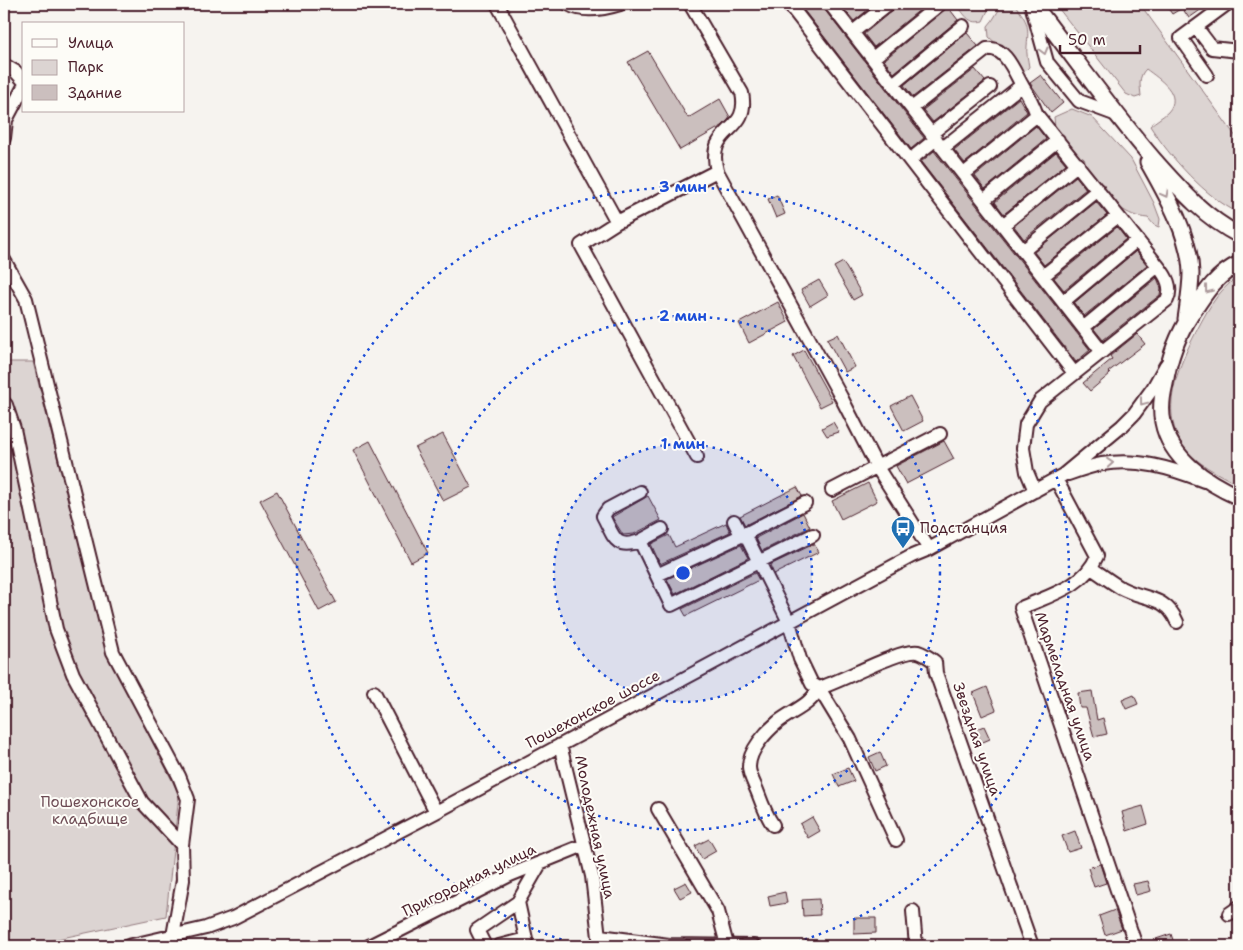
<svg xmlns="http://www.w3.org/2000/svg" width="1243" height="950" font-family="'Shantell Sans',sans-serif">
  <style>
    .green { fill: #dcd4d2; stroke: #937a7e }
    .building { fill: #cbbfbe; stroke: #4a1f2b }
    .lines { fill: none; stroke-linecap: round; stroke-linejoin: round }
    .minor-casing { stroke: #4a1f2b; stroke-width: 16 }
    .major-casing { stroke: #4a1f2b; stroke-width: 19 }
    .minor { stroke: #fdfcf7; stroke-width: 12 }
    .major { stroke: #fdfcf7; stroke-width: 15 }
    .oneway { stroke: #ac999b }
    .ring { fill: none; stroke: #1d4ed8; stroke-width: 2.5; stroke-dasharray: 2.5 5 }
    .labels { text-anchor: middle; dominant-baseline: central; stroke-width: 4; stroke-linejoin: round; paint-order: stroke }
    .poi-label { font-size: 15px; fill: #4a1f2b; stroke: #fdfcf7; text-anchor: start }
    .street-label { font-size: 15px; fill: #4a1f2b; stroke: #fdfcf7 }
    .park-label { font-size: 15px; fill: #6e4c55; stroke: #fdfcf7 }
    .centre { fill: #1d4ed8; stroke: #fdfcf7; stroke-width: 2.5 }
    .ring-label { font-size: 15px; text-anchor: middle; font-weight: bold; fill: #1d4ed8; stroke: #fdfcf7; stroke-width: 4; stroke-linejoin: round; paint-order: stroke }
  </style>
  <rect width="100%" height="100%" fill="#f6f3ef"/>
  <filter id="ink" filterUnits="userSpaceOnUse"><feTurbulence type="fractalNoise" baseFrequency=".02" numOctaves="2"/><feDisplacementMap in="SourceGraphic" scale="10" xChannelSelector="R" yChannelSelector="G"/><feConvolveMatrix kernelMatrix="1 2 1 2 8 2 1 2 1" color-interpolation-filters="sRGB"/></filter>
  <g filter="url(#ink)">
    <path class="green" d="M956,4H991L983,21C968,25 965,14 956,4Z
      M1004,4L1015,5C1028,22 1029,26 1027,46C1026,53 1028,60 1029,67L1024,72L1019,71L1003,50L989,37L988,26C995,19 997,10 1004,4Z
      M1055,4H1140L1239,141V213C1205,197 1170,157 1150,126C1155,121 1163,117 1168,112C1184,94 1159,79 1146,69C1138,77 1140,85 1141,96L1135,98L1126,94Z
      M1072,109L1092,117L1131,159L1154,203L1160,219L1159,227L1154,225L1148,218C1136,217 1129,214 1119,207L1055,127L1054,117Z
      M1239,276V485C1223,476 1204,468 1190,454C1158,421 1174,376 1192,340C1204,316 1216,291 1239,276Z
      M4,362H33L107,653L179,794L166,916L24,946H4Z"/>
    <path class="building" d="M799,4H822L824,9L924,138L911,149Z
      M848,4H875L854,21L843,8Z
      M896,4H927L874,47L864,34L893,10Z
      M1165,4H1209L1189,18L1182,8L1172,14Z
      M948,7L958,20L894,73L884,60Z
      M967,33L978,46L913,97L904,85Z
      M648,51L688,118L720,99L730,117L729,119L722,126L680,150L628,62Z
      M975,69L985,81L933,122L923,110Z
      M1041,75L1063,103L1051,113L1030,83Z
      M1019,98L1027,112L965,163L954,150Z
      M1036,126L1046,139L985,189L975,176Z
      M934,151L1090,350L1076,362L921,162Z
      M1056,152L1066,164L1004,214L995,202Z
      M1076,176L1086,189L1024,239L1014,226Z
      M777,195L785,214L776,218L768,199Z
      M1096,202L1107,215L1044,265L1034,252Z
      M1117,227L1126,239L1064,290L1054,278Z
      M1136,251L1147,265L1084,316L1074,303Z
      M843,262L862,295L853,300L834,267Z
      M1157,278L1161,288L1160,295L1103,340L1094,329Z
      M819,280L828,295L810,306L801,290Z
      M778,302L788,322L749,343L739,323Z
      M838,334L855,367L845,372L827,339Z
      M1137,334L1145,344L1108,372L1110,374L1090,391L1083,383L1112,359L1110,356Z
      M804,350L832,401L820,407L793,356Z
      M910,396L923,421L904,431L891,406Z
      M833,422L839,432L827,436L822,428Z
      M443,434L471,487L443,501L415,448Z
      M370,441L428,553L411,562L353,450Z
      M944,441L954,459L906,484L896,466Z
      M868,483L877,501L841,519L832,501Z
      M797,487L802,496L745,525L740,516Z
      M277,491L336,602L319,611L260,500Z
      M648,496L661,520L634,534L623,535L612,517Z
      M803,513L810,527L762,551L756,538Z
      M726,523L730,532L660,564L651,544L669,535L675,547Z
      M814,544L819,552L774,574L770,565Z
      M741,545L748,558L675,594L667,579Z
      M755,573L759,580L686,616L682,609Z
      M987,687L996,710L982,716L973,693Z
      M1092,691L1097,720L1103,718L1107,734L1094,737L1086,708H1080L1078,693Z
      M1134,695L1138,704L1126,709L1122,700Z
      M984,726L990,739L976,745L971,731Z
      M880,752L886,766L875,771L869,757Z
      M848,768L854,781L839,787L833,774Z
      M1143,806L1148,824L1127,831L1122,812Z
      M812,817L820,831L808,838L800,824Z
      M1075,831L1081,848L1068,852L1062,836Z
      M709,839L716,851L702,859L695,846Z
      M1100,864L1106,883L1094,887L1088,868Z
      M1148,881L1151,891L1136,895L1133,884Z
      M686,882L692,892L680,898L674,888Z
      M785,892L787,903L770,906L768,896Z
      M819,899L820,915L803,916L802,900Z
      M1115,910L1122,929L1105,935L1099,916Z
      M854,918H876V933L854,934Z
      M1171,934L1175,946H1159L1156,939Z"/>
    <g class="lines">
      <defs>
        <path id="minor" d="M497,4L617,222
          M568,4C583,13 604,9 620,4
          M690,4L742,93C751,135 705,125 717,171
          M789,4L1074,373
          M830,4L1102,352
          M1031,4L1047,62L1079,101L1117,115
          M1196,27L1212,48L1239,51
          M853,32L888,4
          M873,58L940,4
          M4,65L16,72L24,81
          M1207,75L1181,38L1227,4
          M893,84L963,26
          M912,108L987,49C1006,46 1015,74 1023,87C1029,96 1033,104 1037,115L1158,266C1166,276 1173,287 1167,300L1040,401L1026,424L1023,448L1027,472L1035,491
          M932,133L990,87
          M4,138L6,120L24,86
          M943,148L1022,85
          M910,160L936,139
          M964,174L1037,115
          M984,200L1058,140
          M1003,225L1078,164
          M1023,251L1098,190
          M4,260L26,299L113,652L179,776L188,799L182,845L183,880L173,936
          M1043,276L1118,216
          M1063,302L1137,240
          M1083,328L1158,266
          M4,403L6,405L14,429L56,629L73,674L142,802L182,845
          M697,457L581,245L617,222L717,171L841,397L877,467L929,549
          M1068,474C1079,470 1090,466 1102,464C1137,458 1171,468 1204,481
          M1056,479L1097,556C1084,587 1050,595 1021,608L1136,946
          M832,490L940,434
          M640,492L608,509L603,516C614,536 614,550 640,541L671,605L813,535
          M734,521L739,531L745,534L789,622L800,659L812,684L819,688L850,739L896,840
          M640,541L662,529
          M1091,568C1102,575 1111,582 1121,588C1143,600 1166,595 1177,622
          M657,575L745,534L805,503
          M819,688C843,681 899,649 918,652C925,654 930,658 935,662L936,673L1032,946
          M374,692L436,812
          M560,745L592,876L600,946
          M658,809L718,911L727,945
          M773,825C766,815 762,804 758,793C755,785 749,775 749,767C749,750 766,732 778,722C792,711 811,705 819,688
          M913,911L916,946
          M1229,914L1239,907
          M600,936L669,945L754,946
          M128,946L206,928L233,918L436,812L912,556L929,549L1063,475L1122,426L1134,414L1153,388L1166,365
          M369,946L510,875L584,845
          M485,946L477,930L518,902L541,862
          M499,946L526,939L518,902"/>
        <path id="major" d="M1033,4C1073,56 1111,110 1154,160C1180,189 1204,217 1239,235
          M1148,162C1166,194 1190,235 1191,273C1191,288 1188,304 1186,319
          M1239,264C1217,274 1205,293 1192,313C1177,336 1169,357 1165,384C1162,396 1160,409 1163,422C1170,459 1207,483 1239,497"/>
      </defs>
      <use href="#minor" class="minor-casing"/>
      <use href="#major" class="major-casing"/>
      <use href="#minor" class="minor"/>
      <use href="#major" class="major"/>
    </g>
    <defs><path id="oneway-chevron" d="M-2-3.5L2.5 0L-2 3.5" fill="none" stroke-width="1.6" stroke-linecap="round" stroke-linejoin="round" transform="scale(1.25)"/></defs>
    <g class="oneway">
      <use href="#oneway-chevron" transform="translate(1044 51) rotate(75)"/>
      <use href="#oneway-chevron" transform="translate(1165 194) rotate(62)"/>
      <use href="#oneway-chevron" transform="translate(1208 290) rotate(127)"/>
      <use href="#oneway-chevron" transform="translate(1143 402) rotate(127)"/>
      <use href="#oneway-chevron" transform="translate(1110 463) rotate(-5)"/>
    </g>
  </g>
  <circle cx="683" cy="573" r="129" fill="#1d4ed8" fill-opacity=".12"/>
  <g class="ring">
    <circle cx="683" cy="573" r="129"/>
    <circle cx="683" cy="573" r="257"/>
    <path d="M583 946A386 386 0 1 1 783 946"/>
  </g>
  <defs>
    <symbol id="bus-pin" viewBox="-11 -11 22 30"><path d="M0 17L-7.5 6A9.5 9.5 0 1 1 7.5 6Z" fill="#1f6fb2" stroke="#fdfcf7"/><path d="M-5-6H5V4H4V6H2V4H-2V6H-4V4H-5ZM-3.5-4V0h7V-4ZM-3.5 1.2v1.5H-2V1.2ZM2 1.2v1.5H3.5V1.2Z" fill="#fff"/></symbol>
  </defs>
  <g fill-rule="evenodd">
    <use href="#bus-pin" x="889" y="514" width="28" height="38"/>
  </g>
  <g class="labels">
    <g class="poi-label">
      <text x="920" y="528">Подстанция</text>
    </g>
    <g class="street-label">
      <text transform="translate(1065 686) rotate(71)">Мармеладная улица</text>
      <text transform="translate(593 709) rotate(-28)">Пошехонское шоссе</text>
      <text transform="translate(977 739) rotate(71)">Звездная улица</text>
      <text transform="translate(595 827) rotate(78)">Молодежная улица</text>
      <text transform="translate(469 880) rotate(-26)">Пригородная улица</text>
    </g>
    <g class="park-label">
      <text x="90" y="802">Пошехонское<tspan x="90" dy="17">кладбище</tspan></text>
    </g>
  </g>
  <circle cx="683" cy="573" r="8" class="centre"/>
  <g class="ring-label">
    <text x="683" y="192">3 мин</text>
    <text x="683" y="321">2 мин</text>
    <text x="683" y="449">1 мин</text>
  </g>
  <rect width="1243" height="950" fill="none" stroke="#fdfcf7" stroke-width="20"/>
  <rect x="10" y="10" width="1223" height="930" fill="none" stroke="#4a1f2b" stroke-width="2" filter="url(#ink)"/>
  <rect x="22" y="22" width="162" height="90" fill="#fdfcf7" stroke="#b5a4a5"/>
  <rect x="32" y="39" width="25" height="8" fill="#fdfcf7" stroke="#b5a4a5"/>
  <text x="68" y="48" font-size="15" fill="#4a1f2b">Улица</text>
  <rect x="32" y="60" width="25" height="15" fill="#dcd4d2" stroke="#b5a4a5"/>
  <text x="68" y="72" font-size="15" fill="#4a1f2b">Парк</text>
  <rect x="32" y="85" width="25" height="15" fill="#cbbfbe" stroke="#b5a4a5"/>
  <text x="68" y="98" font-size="15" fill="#4a1f2b">Здание</text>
  <path d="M1060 45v8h80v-8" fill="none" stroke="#4a1f2b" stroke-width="2.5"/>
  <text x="1068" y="45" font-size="15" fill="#4a1f2b" stroke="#fdfcf7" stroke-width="4" paint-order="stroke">50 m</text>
</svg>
